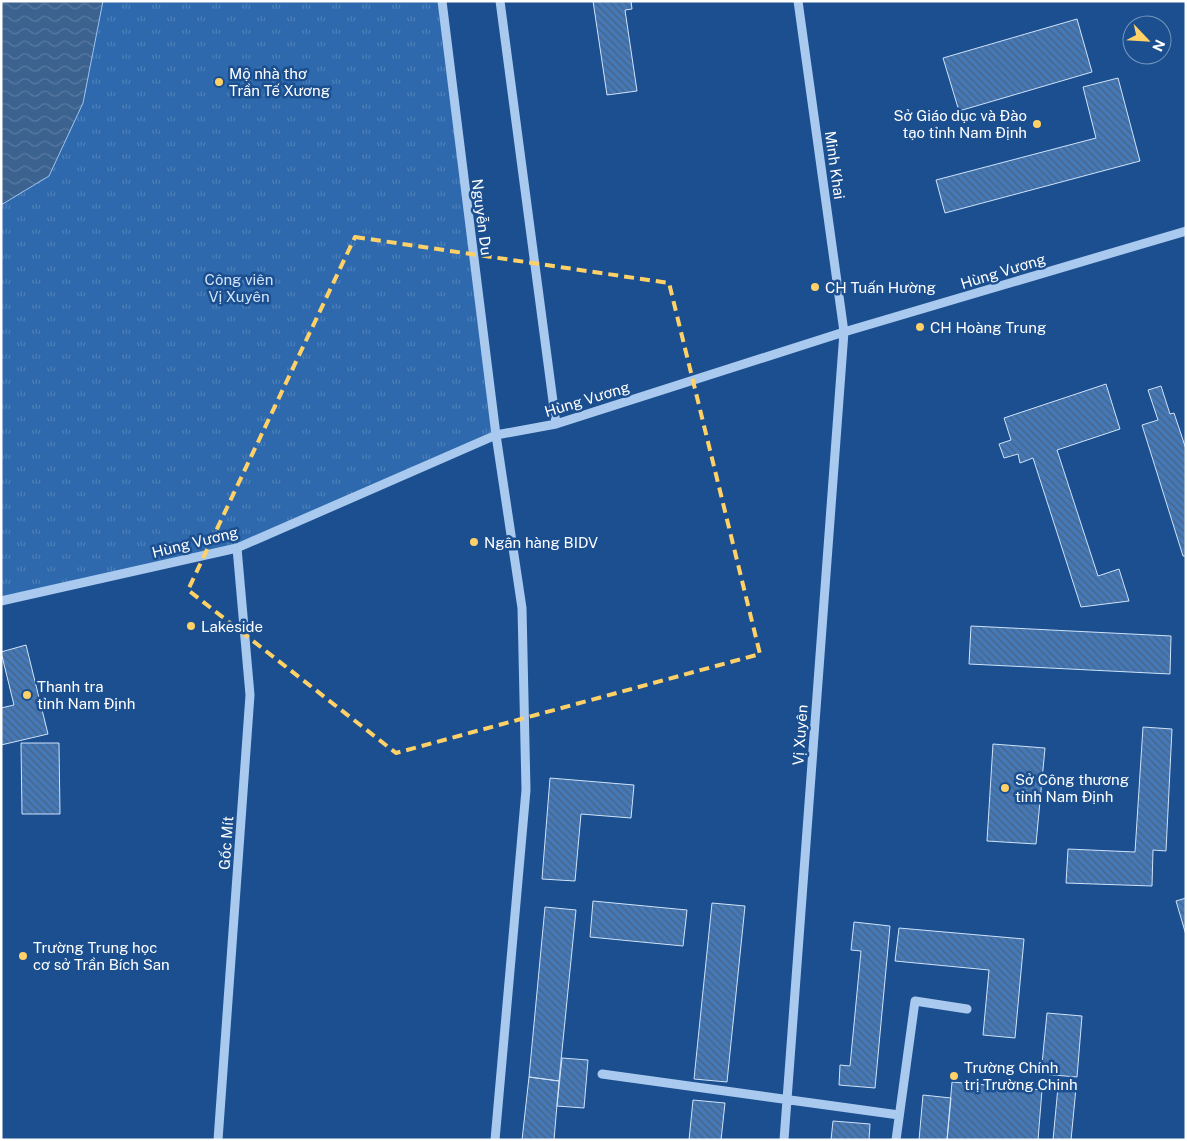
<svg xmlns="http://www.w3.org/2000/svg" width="1187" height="1141" font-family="'Public Sans',sans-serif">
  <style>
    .grass { fill: url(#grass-tufts) }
    .water { fill: url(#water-waves); stroke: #9cc4f0 }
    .building { fill: url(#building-back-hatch); stroke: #cfe3fa }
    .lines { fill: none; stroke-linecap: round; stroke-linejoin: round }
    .minor { stroke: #a9c9ee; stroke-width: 9 }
    .marked { fill: none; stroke: #ffd166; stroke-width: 4; stroke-dasharray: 10 6; stroke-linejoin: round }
    .poi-dot { fill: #ffd166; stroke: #1b4f8f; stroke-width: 2 }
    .labels { text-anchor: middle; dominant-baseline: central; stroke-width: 5; stroke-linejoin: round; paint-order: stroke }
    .poi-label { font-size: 15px; fill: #fff; stroke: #1b4f8f; text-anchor: start }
    .street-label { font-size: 15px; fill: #fff; stroke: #1b4f8f }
    .park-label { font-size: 15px; fill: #cfe3fa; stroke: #1b4f8f }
  </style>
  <defs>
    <pattern id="grass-tufts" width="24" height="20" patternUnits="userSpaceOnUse" patternTransform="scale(1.25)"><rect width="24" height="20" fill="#2e69ad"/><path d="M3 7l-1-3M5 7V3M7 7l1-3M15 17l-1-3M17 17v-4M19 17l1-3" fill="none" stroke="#4d80b9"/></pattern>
    <pattern id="water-waves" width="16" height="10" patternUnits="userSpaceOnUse" patternTransform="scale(1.25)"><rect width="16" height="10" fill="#3c6290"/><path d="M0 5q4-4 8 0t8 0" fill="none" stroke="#597aa1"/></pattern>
    <pattern id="building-back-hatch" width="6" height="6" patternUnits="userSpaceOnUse" patternTransform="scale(1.25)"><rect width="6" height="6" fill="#4478b7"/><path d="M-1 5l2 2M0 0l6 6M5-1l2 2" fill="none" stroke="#486282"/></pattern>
  </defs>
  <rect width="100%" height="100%" fill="#1b4f8f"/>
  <path class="grass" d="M1,1H442L496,435L237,548L1,601Z"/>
  <path class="water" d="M1,1H103L83,103L49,176L1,205Z"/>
  <path class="building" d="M593,1H631L632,9L625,10L637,91L607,95Z
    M1077,19L1092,72L959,111L943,58Z
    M1118,78L1140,161L945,213L936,180L1096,138L1083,87Z
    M1106,384L1120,429L1057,450L1098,576L1119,569L1129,601L1081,607L1033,458L1020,463L1018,454L1004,458L999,444L1011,440L1004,418Z
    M1161,386L1170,414L1174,413L1186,449V556H1183L1142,425L1158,420L1148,390Z
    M971,626L1171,636L1170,674L969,664Z
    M26,645L48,734L1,745V708L14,705L1,652Z
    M1143,727L1172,729L1166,851L1153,850L1152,886L1066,883L1068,849L1135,852Z
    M21,743H59L60,814H22Z
    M993,744L1045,748L1036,844L987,841Z
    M550,778L634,785L631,818L581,814L575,881L542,879Z
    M1186,898V935L1176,901Z
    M593,901L687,910L683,946L590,937Z
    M712,903L745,906L727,1082L694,1079Z
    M545,907L576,910L559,1081L529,1077Z
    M854,922L890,926L875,1088L839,1085L840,1065L850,1066L861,951L851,950Z
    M899,928L1024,939L1015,1038L983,1035L989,970L895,961Z
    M1047,1013L1082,1016L1077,1077L1041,1074Z
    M562,1058L588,1060L584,1108L557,1106Z
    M529,1077L559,1081L554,1140H522Z
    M952,1082L1042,1090L1038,1140H947Z
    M1058,1087L1076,1088L1071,1140H1053Z
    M923,1095L951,1098L947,1140H919Z
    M693,1100L725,1103L721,1140H689Z
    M833,1121L870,1124L869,1140H831Z"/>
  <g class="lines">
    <path class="minor" d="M442,1L496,435L522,608L526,790L495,1140
      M500,1L556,424
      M1,601L237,548L496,435L556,424L844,332L1186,231
      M602,1074L899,1115
      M218,1140L250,695L237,548
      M784,1140L844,332L798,1
      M896,1140L915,1001L967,1009"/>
  </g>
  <path class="marked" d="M355,237L669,283L760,654L396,753L188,590Z"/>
  <g class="poi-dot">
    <circle cx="219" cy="82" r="5"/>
    <circle cx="1037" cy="124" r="5"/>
    <circle cx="815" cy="287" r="5"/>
    <circle cx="920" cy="327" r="5"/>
    <circle cx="474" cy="542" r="5"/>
    <circle cx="191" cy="626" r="5"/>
    <circle cx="27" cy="695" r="5"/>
    <circle cx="1005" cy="788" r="5"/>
    <circle cx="23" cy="956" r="5"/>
    <circle cx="954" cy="1076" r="5"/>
  </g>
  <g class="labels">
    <g class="poi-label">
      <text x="229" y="73">Mộ nhà thơ<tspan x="229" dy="17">Trần Tế Xương</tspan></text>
      <text x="1027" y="115" text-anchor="end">Sở Giáo dục và Đào<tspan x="1027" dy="17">tạo tỉnh Nam Định</tspan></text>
      <text x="825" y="287">CH Tuấn Hường</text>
      <text x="930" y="327">CH Hoàng Trung</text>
      <text x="484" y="542">Ngân hàng BIDV</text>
      <text x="201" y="626">Lakeside</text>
      <text x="37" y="686">Thanh tra<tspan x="37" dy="17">tỉnh Nam Định</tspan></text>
      <text x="1015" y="779">Sở Công thương<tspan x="1015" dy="17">tỉnh Nam Định</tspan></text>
      <text x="33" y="947">Trường Trung học<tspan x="33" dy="17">cơ sở Trần Bích San</tspan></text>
      <text x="964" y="1067">Trường Chính<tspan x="964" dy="17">trị Trường Chinh</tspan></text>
    </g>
    <g class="street-label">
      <text transform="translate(835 165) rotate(82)">Minh Khai</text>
      <text transform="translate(482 217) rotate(83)">Nguyễn Du</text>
      <text transform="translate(1003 271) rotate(-17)">Hùng Vương</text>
      <text transform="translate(587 399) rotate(-17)">Hùng Vương</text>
      <text transform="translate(195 542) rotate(-14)">Hùng Vương</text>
      <text transform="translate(800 735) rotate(-86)">Vị Xuyên</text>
      <text transform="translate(226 843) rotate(-86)">Gốc Mít</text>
    </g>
    <g class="park-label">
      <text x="239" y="279">Công viên<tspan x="239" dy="17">Vị Xuyên</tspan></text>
    </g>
  </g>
  <rect width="1187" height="1141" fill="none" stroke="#ffffff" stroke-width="5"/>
  <g transform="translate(1147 40) rotate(115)"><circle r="24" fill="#1b4f8f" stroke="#7695bc"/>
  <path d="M0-4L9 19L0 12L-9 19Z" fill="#ffd166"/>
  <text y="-8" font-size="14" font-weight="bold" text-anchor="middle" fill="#ffffff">N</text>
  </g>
</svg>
